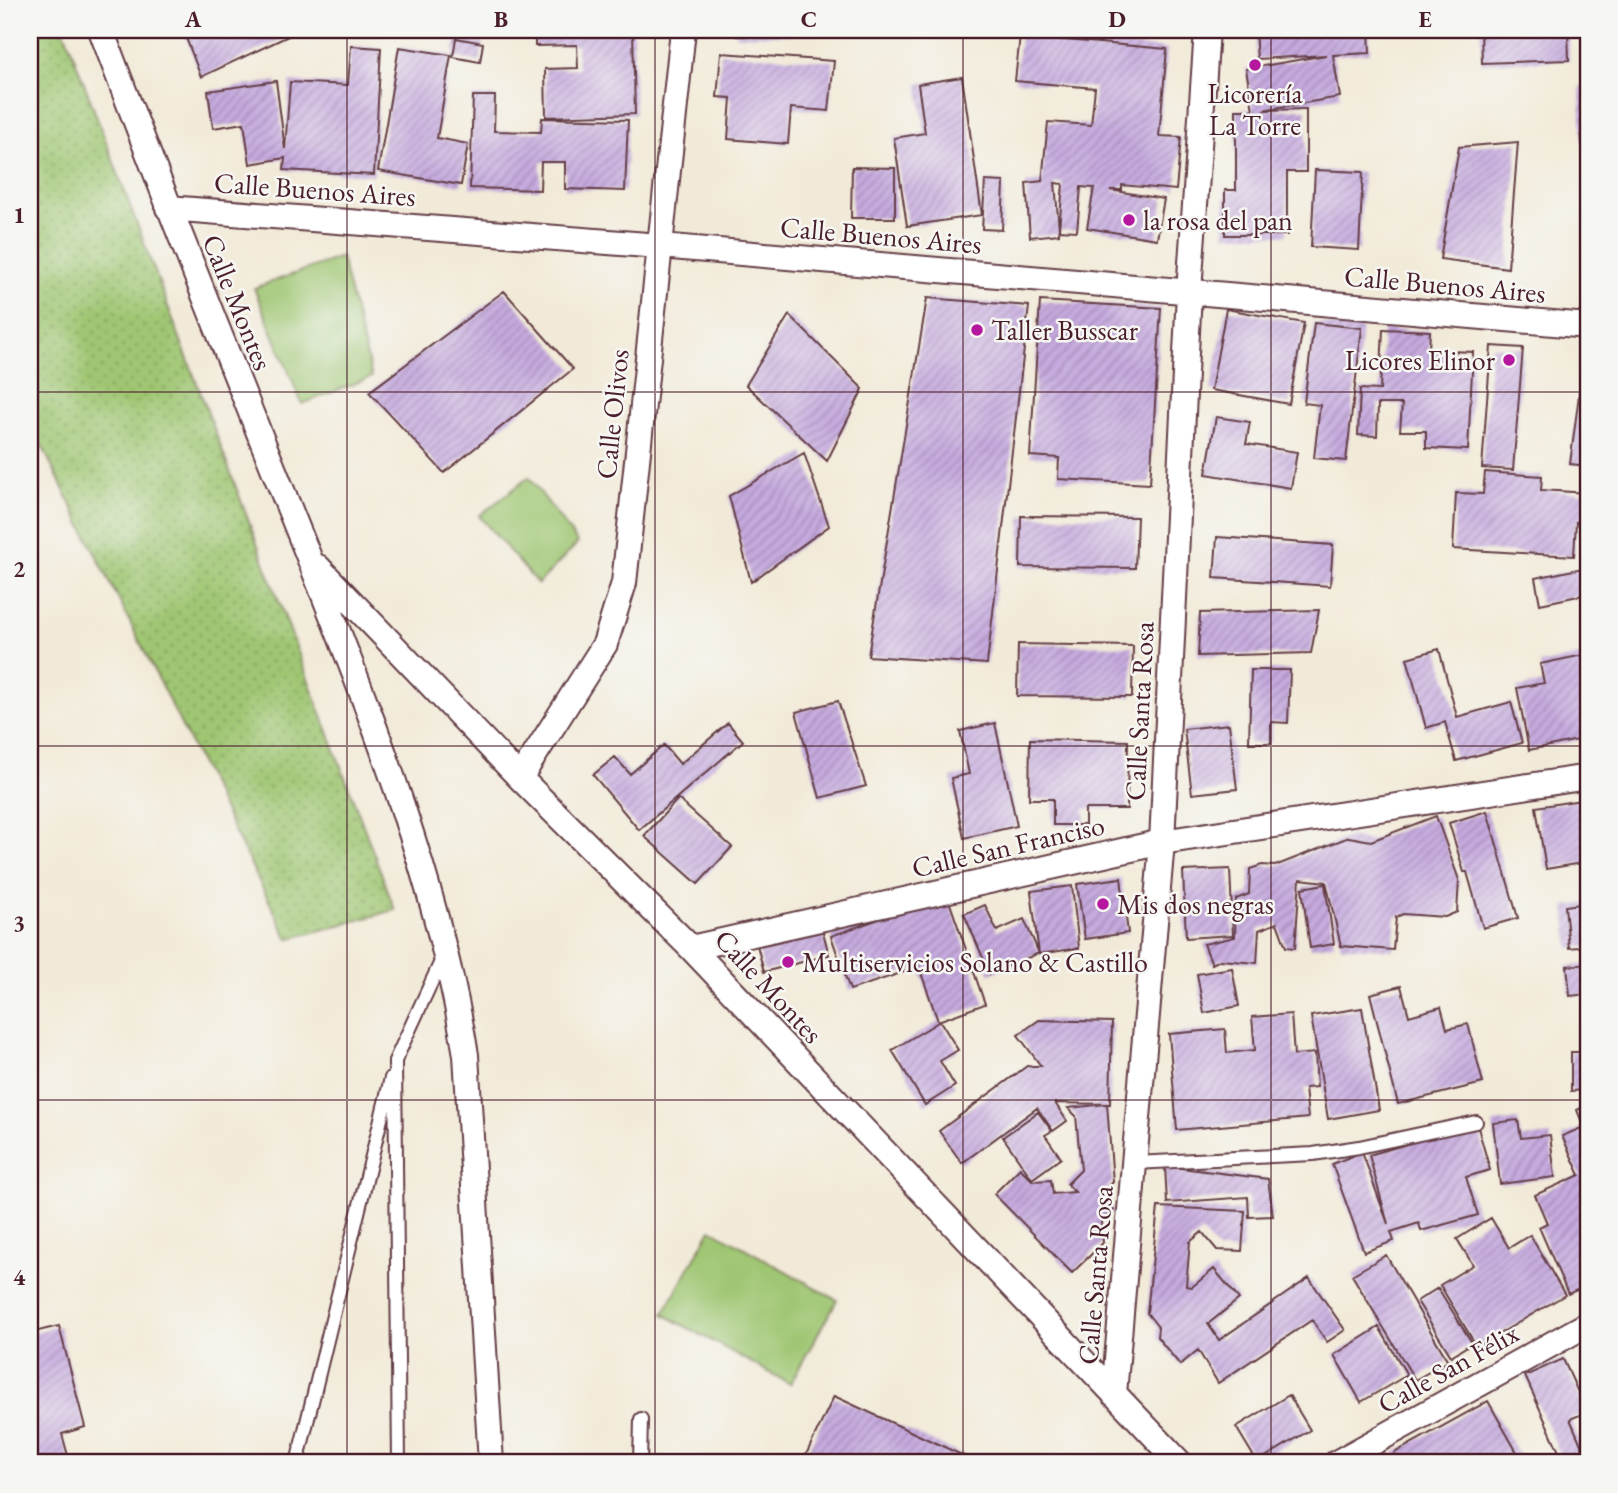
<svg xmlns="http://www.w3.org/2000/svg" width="1618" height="1493" font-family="'EB Garamond',serif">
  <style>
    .grass { fill: url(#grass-dots); stroke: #74724e; stroke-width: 2 }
    .garden { fill: #9fc672; stroke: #74724e; stroke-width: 2 }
    .building { fill: url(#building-hatch); fill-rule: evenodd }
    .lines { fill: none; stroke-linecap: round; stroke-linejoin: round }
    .service-casing { stroke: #633d45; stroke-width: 16 }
    .minor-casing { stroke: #633d45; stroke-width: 28 }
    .service { stroke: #fff; stroke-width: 12 }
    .minor { stroke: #fff; stroke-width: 24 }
    .grid { fill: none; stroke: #4a1f2b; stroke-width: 2; stroke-opacity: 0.55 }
    .poi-dot { fill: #b5179e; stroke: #f6f6f2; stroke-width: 2.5 }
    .labels { text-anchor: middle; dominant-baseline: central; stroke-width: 5; stroke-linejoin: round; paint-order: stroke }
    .poi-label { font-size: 28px; fill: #4a1f2b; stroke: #f6f6f2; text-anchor: start }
    .street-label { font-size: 28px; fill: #4a1f2b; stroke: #f6f6f2 }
    .neatline { fill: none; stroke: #4a1f2b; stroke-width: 2.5 }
    .grid-label { font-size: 23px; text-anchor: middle; font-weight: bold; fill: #4a1f2b }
  </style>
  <defs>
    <pattern id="grass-dots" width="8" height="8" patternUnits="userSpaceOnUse" patternTransform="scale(1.75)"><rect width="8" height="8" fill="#9fc672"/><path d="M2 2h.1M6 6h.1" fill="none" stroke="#84a05e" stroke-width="1.8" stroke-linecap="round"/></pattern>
    <pattern id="building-hatch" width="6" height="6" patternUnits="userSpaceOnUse" patternTransform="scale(1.75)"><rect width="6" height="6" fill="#c6aadf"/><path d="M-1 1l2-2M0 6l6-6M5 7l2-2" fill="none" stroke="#a38ab5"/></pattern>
  </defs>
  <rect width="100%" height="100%" fill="#f6f6f2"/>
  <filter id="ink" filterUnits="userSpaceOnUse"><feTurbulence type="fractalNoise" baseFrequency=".0143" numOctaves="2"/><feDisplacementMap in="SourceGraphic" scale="14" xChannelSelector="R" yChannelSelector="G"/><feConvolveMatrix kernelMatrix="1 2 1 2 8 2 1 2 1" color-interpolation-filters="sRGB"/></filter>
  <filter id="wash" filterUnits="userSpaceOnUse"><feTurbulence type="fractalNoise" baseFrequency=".00686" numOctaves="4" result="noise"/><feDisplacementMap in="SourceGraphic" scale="28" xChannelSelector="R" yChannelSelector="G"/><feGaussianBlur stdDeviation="1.57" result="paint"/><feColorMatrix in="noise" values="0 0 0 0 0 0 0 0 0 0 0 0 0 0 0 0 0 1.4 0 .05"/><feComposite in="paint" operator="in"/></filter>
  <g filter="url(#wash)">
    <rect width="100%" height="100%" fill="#f2ead8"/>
    <path class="grass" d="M30,30H64L395,910L288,939L30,422Z"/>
    <path class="garden" d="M341,257L372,377L302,404L254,288Z
      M529,477L578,543L538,584L479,516Z
      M711,1229L837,1300L790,1384L663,1314Z"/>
    <g id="blocks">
      <path class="building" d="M183,30H301L201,77Z
        M535,30H633L635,114L546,117L545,69L578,68L577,45L535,46Z
        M735,30H854V33L736,36Z
        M1255,30H1369L1370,53L1333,55L1340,97L1263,110L1306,109V172H1287V235H1225V190H1236V110H1253L1246,69L1326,55L1257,59Z
        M1481,30H1568L1569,60L1482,63Z
        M1020,36L1167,49L1159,136L1181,137L1176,190L1122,185V190H1110L1164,199L1157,239L1087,228L1094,188L1081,187L1077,231L1059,230V234L1030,237L1026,183L1042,181L1048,122L1091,125L1095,88L1015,81ZM1055,183L1063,184L1059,229Z
        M456,38L483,43L480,62L453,57Z
        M351,46L381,48L374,175L284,170L285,158L250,164L244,123L213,128L208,91L276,81L285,149L290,82L348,85Z
        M399,47L451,55L437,138L468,144L461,185L378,171Z
        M721,53L834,61L829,111L791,108L788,144L728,139L731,98L717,97Z
        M962,77L982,215L907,226L894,138L925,133L918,84Z
        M1580,86H1588V143H1582Z
        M473,96H495L494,131L541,132L542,118L628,120L625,191L565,189V162H541L540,190L470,188Z
        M1518,142L1508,268L1440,259L1459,147Z
        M852,167L895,168V218H851Z
        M1315,170L1363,172L1359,250L1311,247Z
        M985,181L1004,182L1002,230L982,229Z
        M504,291L573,369L444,473L369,392Z
        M927,298L1029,306L987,664L868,656Z
        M1040,301L1161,308L1150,484L1058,479L1059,458L1030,456Z
        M1226,309L1304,323L1289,404L1211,390Z
        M789,315L863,389L827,461L746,385Z
        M1314,323L1362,328L1346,461L1314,458L1320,405L1304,403Z
        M1383,329L1430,331L1429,350L1473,352L1468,450L1426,448V431H1400L1402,404H1378L1377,436L1358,435L1360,389L1380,390Z
        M1491,346L1523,348L1513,470L1482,468Z
        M1584,356H1588V466L1570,464Z
        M1216,417L1250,422L1246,444L1297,452L1291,488L1206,474Z
        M804,453L829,526L751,582L729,496Z
        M1485,472L1542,476L1541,490L1588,493V522H1576L1574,556L1453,549L1456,493L1483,494Z
        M1021,516L1137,517L1135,568L1020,567Z
        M1217,537L1333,545L1330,586L1214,578Z
        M1588,567V594L1540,604L1535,578Z
        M1319,610L1311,653L1198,656L1200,613Z
        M1018,644L1133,646L1132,697L1017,696Z
        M1439,649L1457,717L1511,702L1522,743L1456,761L1445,722L1426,728L1407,658Z
        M1588,654V738L1529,750L1517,688L1544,683L1540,664Z
        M1251,670H1290L1288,723L1271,722V743H1249Z
        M838,701L866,786L820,798L796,712Z
        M728,723L743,741L639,830L593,775L615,757L630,774L664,745L680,764Z
        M995,723L1017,826L964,838L951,778L969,774L960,731Z
        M1229,724L1237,789L1192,794L1184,729Z
        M1030,739L1128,741L1127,809H1085V825H1053V799H1029Z
        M678,799L732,847L698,884L644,836Z
        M1588,799V862L1546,869L1536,807Z
        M1487,811L1518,918L1483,928L1467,872H1464L1449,823Z
        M1436,816L1459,880L1457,912L1445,917L1403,914L1396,917L1393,950L1341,946L1326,882L1300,879L1295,948L1286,947L1277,923L1259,930L1257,963L1220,960L1212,964L1204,944L1235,937L1236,899L1249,894L1250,869L1262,865L1275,866L1349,837L1371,841Z
        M1230,869L1233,935L1186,938L1183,871Z
        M1121,878L1128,933L1085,939L1077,884Z
        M1325,884L1334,944L1310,948L1302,888Z
        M1072,886L1079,948L1039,954L1031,891Z
        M947,895L985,1004L938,1021L919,967L850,990L831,936Z
        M1588,903V946L1569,948L1565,906Z
        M985,905L997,931L1024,919L1039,953L990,974L964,914Z
        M822,928L829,955L764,972L757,945Z
        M1588,964V994L1570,996L1567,966Z
        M1232,968L1239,1006L1204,1013L1197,974Z
        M1401,986L1409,1016L1441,1007L1447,1029L1468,1024L1483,1083L1398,1104L1370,994Z
        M1362,1008L1379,1110L1328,1119L1311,1016Z
        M1291,1014L1294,1055L1315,1053L1317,1087L1305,1088L1308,1118L1177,1130L1169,1034L1225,1029L1227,1053L1255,1050L1252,1017Z
        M1039,1020L1112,1022L1110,1104L1055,1103L1067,1121L1053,1131L1037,1108L962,1163L939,1131L1027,1066H1041L1018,1035Z
        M940,1021L958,1050L940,1061L955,1086L925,1105L892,1050Z
        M1571,1052H1588V1090L1571,1091Z
        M1107,1104L1113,1182L1100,1195L1114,1210L1101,1222L1103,1243L1072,1273L994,1194L1020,1168L1033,1181L1051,1180L1053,1194L1075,1192L1067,1184L1081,1170L1076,1116L1068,1108Z
        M1588,1105V1285L1568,1294L1539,1227L1547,1223L1535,1195L1580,1175L1562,1136L1584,1127L1577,1110Z
        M1038,1112L1052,1131L1045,1135L1061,1158L1032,1179L1003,1137Z
        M1518,1120L1521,1138L1550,1135L1555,1177L1500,1184L1493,1123Z
        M1477,1124L1490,1170L1466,1177L1478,1215L1421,1231L1419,1223L1391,1232L1394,1241L1364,1252L1332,1164L1362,1152L1388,1224L1369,1155Z
        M1165,1166L1268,1179L1273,1216L1249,1217L1248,1197L1167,1203Z
        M1158,1207L1245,1211L1242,1251L1217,1250L1202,1232L1190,1242L1186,1286L1192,1287L1214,1269L1239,1299L1208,1324L1219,1340L1309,1278L1345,1330L1327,1342L1312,1320L1218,1383L1198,1350L1180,1365L1157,1337L1158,1327L1147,1313Z
        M1491,1218L1509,1248L1530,1235L1565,1295L1477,1347L1440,1285L1473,1265L1457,1239Z
        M1386,1255L1448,1361L1415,1380L1352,1275Z
        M1438,1288L1472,1343L1451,1356L1417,1301Z
        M59,1326L85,1427L62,1434L70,1463H30V1333Z
        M1379,1327L1407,1375L1361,1402L1334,1355Z
        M1563,1359L1587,1412L1570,1419L1586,1456L1569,1463H1564L1525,1376Z
        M1289,1395L1310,1430L1257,1462L1236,1427Z
        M834,1396L966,1457L963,1463H802Z
        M1488,1401L1523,1463H1400L1394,1453Z"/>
    </g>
  </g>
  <g filter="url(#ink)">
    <use href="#blocks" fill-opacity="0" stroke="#633d45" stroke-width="2"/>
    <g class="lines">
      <defs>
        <path id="service" d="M1135,1163L1313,1154L1359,1147L1476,1122
          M297,1463L391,1078
          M399,1463L395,1061L443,957
          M640,1463L641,1419"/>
        <path id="minor" d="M101,30C167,206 238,380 308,555C372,717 438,882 466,1055L491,1463
          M168,208L660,246L1588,326
          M318,567L520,778L691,948L1180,1463
          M520,778L605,644L624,583L683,30
          M691,948L1162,842L1588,777
          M1114,1394L1162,842L1189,292L1207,30
          M1336,1463L1588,1324"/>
      </defs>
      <use href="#service" class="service-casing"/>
      <use href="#minor" class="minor-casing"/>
      <use href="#service" class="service"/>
      <use href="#minor" class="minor"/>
    </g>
  </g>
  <path class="grid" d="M347,30V1463M655,30V1463M963,30V1463M1271,30V1463M30,392H1588M30,746H1588M30,1100H1588"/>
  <g class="poi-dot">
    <circle cx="1255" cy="65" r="7"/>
    <circle cx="1129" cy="220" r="7"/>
    <circle cx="977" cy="330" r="7"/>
    <circle cx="1509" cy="360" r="7"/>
    <circle cx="1103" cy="904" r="7"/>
    <circle cx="788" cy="962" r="7"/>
  </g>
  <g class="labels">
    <g class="poi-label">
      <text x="1255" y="93" text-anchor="middle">Licorería<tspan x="1255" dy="32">La Torre</tspan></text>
      <text x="1143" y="220">la rosa del pan</text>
      <text x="991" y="330">Taller Busscar</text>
      <text x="1495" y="360" text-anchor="end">Licores Elinor</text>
      <text x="1117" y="904">Mis dos negras</text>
      <text x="802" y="962">Multiservicios Solano &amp; Castillo</text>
    </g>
    <g class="street-label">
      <text transform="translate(315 189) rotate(4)">Calle Buenos Aires</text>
      <text transform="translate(881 235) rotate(5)">Calle Buenos Aires</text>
      <text transform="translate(1445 284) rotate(5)">Calle Buenos Aires</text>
      <text transform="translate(238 302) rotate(68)">Calle Montes</text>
      <text transform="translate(612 414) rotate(-84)">Calle Olivos</text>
      <text transform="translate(1139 711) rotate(-87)">Calle Santa Rosa</text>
      <text transform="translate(1008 846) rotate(-13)">Calle San Franciso</text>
      <text transform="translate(769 986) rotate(47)">Calle Montes</text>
      <text transform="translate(1095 1275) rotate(-85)">Calle Santa Rosa</text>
      <text transform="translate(1448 1368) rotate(-29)">Calle San Félix</text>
    </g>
  </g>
  <rect width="1618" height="1493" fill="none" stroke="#f6f6f2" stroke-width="77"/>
  <rect x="38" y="38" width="1542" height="1416" class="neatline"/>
  <g class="grid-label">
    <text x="193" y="27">A</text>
    <text x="501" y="27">B</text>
    <text x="809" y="27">C</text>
    <text x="1117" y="27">D</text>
    <text x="1425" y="27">E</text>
    <text x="19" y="223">1</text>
    <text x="19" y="577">2</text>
    <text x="19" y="931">3</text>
    <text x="19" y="1285">4</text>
  </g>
</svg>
